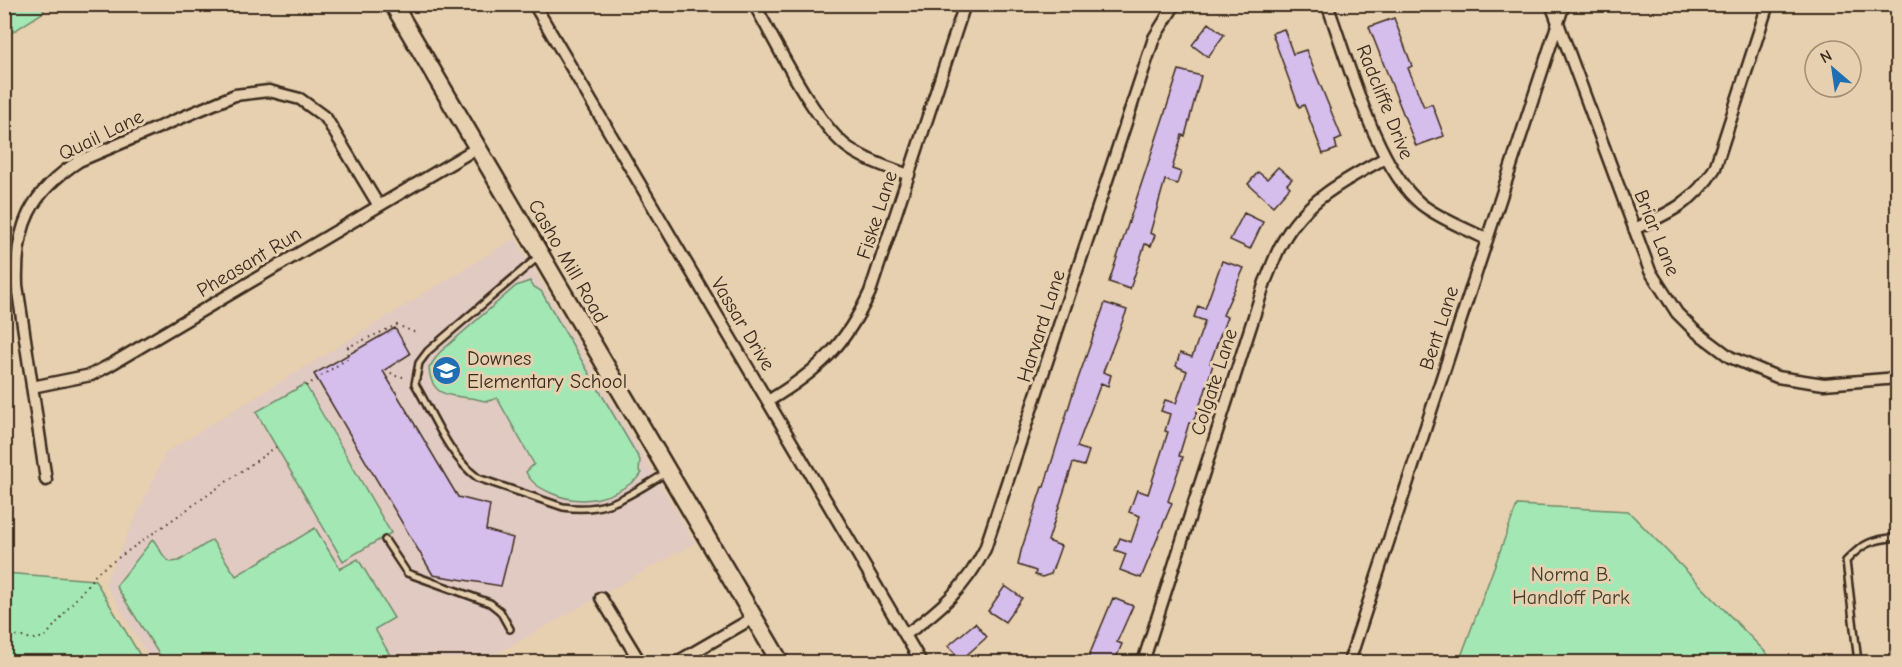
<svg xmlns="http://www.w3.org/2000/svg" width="1902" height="667" font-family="'Comic Neue',sans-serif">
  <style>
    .built { fill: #e1cac1 }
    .green { fill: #a3e8b4; stroke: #6f8969; stroke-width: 1.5 }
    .building { fill: #d5bdec; stroke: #3b2a1e; stroke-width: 1.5 }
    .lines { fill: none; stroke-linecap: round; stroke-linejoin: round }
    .lane-casing { stroke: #3b2a1e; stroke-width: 10 }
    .street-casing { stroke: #3b2a1e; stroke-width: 15 }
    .secondary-casing { stroke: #3b2a1e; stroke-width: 21 }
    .path { stroke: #3b2a1e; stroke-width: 2; stroke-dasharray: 1.5 4.5; stroke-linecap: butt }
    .lane { stroke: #e6d0af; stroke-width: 5 }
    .street { stroke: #e6d0af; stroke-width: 10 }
    .secondary { stroke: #e6d0af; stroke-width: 16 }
    .labels { text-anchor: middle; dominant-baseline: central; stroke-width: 6; stroke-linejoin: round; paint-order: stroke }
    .street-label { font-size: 20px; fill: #3b2a1e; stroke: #e6d0af }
    .poi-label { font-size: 20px; fill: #3b2a1e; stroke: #e6d0af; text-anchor: start }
    .park-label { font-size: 20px; fill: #453d2d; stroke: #e6d0af }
  </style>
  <rect width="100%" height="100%" fill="#e6d0af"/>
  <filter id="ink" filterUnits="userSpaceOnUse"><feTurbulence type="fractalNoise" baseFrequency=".0167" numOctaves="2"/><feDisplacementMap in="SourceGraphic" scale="12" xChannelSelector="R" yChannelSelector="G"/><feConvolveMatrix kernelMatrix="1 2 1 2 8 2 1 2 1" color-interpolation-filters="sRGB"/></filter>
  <g filter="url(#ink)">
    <path class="built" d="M515,238L695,543L482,662H151L105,583L166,452Z"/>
    <path class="green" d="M5,4L42,5L44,12L5,37Z
      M530,281L531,285L541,291L640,460L639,471L642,473L639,477C613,499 582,507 551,493C540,488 531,483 526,472L534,464L497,398C485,404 482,399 470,398C447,396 431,395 429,368L439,353L516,286Z
      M305,384L391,533L343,561L256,412Z
      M1517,505L1628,511L1775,662H1459Z
      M315,528L340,569L358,559L394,618L375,629L394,662H164L116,586L153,539L165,558L171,562L179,561L212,540L236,576Z
      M4,573L95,580L144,662H5Z"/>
    <path class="building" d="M1394,18L1412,66L1408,68L1424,107L1432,104L1444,136L1416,146L1369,27Z
      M1209,23L1224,35L1208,57L1192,45Z
      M1284,29L1293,54L1306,50L1342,138L1335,141L1337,149L1323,154L1304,105L1299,107L1272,33Z
      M1179,70L1201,76L1185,136L1182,135L1172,169L1181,172L1177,184L1165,180L1150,233L1155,235L1151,246L1145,244L1130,289L1109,282Z
      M1278,167L1292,179L1287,184L1290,187L1273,206L1248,184L1258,172L1267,179Z
      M1244,213L1263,222L1250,249L1230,240Z
      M1222,261L1244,268L1223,315L1227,317L1210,363L1213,364L1205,392L1192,424L1189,423L1179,456L1183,457L1168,501L1172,503L1141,578L1120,570L1126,554L1115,550L1120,538L1131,542L1140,516L1129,512L1137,490L1148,494L1168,432L1165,431L1170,414L1161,411L1165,400L1176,403L1187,371L1176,366L1180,353L1192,357L1205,321L1194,317L1198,306L1205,309Z
      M1105,303L1127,310L1103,372L1111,375L1108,386L1101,383L1077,447L1089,451L1084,466L1073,463L1048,541L1061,546L1051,574L1042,577L1035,575L1036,571L1018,565L1021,551L1042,487H1044L1073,393Z
      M395,328L410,354L383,371L458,497L490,505L486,530L513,538L501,586L433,575L314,374Z
      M1005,586L1022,598L1005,622L988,611Z
      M1113,598L1133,606L1117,642L1122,644L1114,663H1086Z
      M975,623L987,637L961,660L948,646Z"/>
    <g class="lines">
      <defs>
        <path id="lane" d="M538,257L428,351L419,363L415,384C433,414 449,457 478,478L563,507C608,514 630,494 666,473
          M385,540L407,573L490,603L500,611L510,629
          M1858,662L1846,561C1864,542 1872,540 1898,537"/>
        <path id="street" d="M534,4L921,662
          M754,4C776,42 816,126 850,149C868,161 889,168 909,175
          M1327,4C1348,61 1376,167 1421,204C1440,219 1465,228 1486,239
          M1551,4L1650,271L1677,313L1694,330L1730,357L1777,377L1824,384L1898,378
          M1634,229C1670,213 1694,202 1715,168L1768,4
          M32,387L91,375L110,365L477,148
          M768,401C818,371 845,346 870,292L965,4
          M46,480L17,285C15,226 30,193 79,161L235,95L269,91L300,99L326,118L379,206
          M601,598L640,662
          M905,635C940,610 966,587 985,549L1154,38L1175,4
          M677,662L753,618
          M1143,662L1265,282C1271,269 1275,255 1282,243C1304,201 1345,180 1385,158
          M1349,662L1564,4"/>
        <path id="secondary" d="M393,4L780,662"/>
      </defs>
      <use href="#lane" class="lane-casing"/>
      <use href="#street" class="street-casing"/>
      <use href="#secondary" class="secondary-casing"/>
      <path class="path" d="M386,369L395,376L403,377
        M306,386L347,359L348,347L397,325L416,333
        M4,634L34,639L45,637L98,572L276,447"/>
      <use href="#lane" class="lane"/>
      <use href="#street" class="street"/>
      <use href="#secondary" class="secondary"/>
    </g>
  </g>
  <defs>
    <symbol id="school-disc" viewBox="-11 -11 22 22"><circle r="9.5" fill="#1f6fb2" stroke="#e6d0af"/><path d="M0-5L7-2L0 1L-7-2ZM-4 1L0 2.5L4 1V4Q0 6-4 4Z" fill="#fff"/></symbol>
  </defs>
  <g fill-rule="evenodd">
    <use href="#school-disc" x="430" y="354" width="33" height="33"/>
  </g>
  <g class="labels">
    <g class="street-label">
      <text transform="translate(1385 102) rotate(68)">Radcliffe Drive</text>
      <text transform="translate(101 135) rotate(-26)">Quail Lane</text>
      <text transform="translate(877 215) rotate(-72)">Fiske Lane</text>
      <text transform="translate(1657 233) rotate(68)">Briar Lane</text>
      <text transform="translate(568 261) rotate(60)">Casho Mill Road</text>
      <text transform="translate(249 262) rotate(-31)">Pheasant Run</text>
      <text transform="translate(743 324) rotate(59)">Vassar Drive</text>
      <text transform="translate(1041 326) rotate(-72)">Harvard Lane</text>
      <text transform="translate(1439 328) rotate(-72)">Bent Lane</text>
      <text transform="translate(1214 382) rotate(-72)">Colgate Lane</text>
    </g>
    <g class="poi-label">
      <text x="467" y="358">Downes<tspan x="467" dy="23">Elementary School</tspan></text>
    </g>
    <g class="park-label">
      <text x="1571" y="574">Norma B.<tspan x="1571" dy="23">Handloff Park</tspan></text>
    </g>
  </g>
  <rect width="1902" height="667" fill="none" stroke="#e6d0af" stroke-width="24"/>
  <rect x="12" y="12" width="1878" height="643" fill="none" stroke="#3b2a1e" stroke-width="2" filter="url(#ink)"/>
  <g transform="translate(1833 69) rotate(331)"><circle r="28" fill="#e6d0af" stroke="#a28e75" stroke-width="1.5"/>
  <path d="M0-4.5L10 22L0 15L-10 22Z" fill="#1f6fb2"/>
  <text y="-9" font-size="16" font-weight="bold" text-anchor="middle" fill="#3b2a1e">N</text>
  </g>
</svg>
